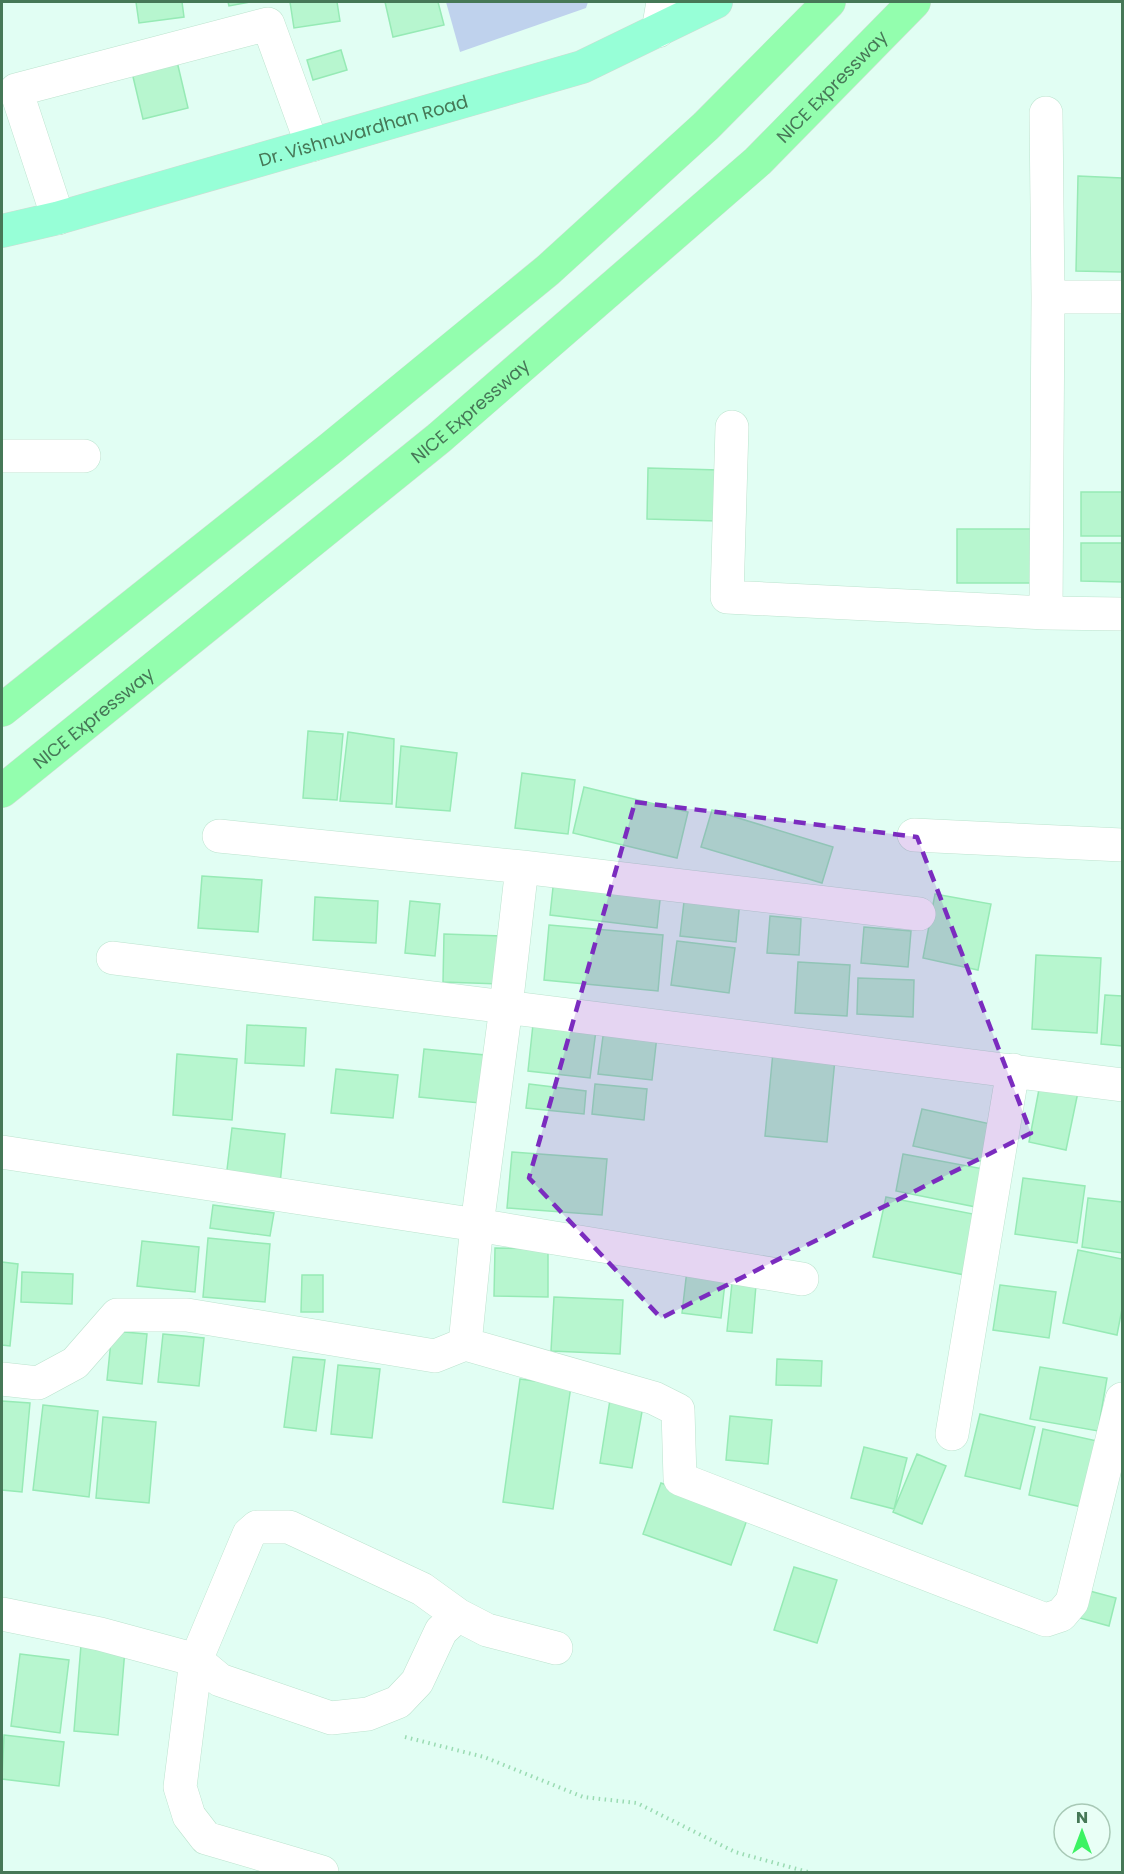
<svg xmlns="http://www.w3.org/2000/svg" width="1124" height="1874" font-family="Poppins,sans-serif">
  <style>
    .green { fill: #bfd2ed }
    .building { fill: #b7f6cf; stroke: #96eab5; stroke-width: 1.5 }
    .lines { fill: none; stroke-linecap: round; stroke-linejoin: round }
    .minor-casing { stroke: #bce3ce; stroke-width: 34 }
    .major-casing { stroke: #cfdcd3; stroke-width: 34 }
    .highway-casing { stroke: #cfdcd3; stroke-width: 34 }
    .path { stroke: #9adbb2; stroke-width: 4; stroke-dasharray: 1.5 4.5; stroke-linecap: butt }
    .minor { stroke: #fff; stroke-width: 33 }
    .major { stroke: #97ffd7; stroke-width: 33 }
    .highway { stroke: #93feae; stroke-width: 33 }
    .marked { fill: #7b2cbf; fill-opacity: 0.2; stroke: #7b2cbf; stroke-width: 4.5; stroke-dasharray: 12 8; stroke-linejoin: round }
    .labels { text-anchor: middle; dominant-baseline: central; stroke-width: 6; stroke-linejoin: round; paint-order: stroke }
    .street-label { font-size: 18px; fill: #467857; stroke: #e9fff6 }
  </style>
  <rect width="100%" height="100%" fill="#e1fef3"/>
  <path class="green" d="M446,2H588L586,8L460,52Z"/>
  <path class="building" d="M136,2H182L184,17L139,23Z
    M228,2H250L229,6Z
    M290,2H337L340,21L294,28Z
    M385,2H438L444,25L393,37Z
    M341,50L347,70L313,80L307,60Z
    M175,53L188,108L143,119L130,64Z
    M1078,176L1122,178V272L1076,271Z
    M648,468L719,470L717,521L647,519Z
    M1081,492H1122V536H1081Z
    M957,529H1034V583H957Z
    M1081,543H1122V582L1081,581Z
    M308,731L343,734L337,800L303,798Z
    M348,732L394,739L392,804L340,801Z
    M401,746L457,753L450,811L396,807Z
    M522,773L575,780L568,834L515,828Z
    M584,787L688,812L677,858L573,833Z
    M712,810L833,847L822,883L701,847Z
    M202,876L262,880L258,932L198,928Z
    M554,878L661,891L657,928L550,915Z
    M685,893L740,900L736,942L680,936Z
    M935,894L991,904L978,970L923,958Z
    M315,897L378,901L376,943L313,940Z
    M410,901L440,904L435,956L405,953Z
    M770,916L801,919L799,955L767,953Z
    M549,925L663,935L658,991L544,980Z
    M864,927L911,931L908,967L861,963Z
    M444,934L502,936L500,984L443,982Z
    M677,941L735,948L729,993L671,985Z
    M1036,955L1101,958L1097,1033L1032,1029Z
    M798,962L850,965L847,1016L795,1013Z
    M858,978L914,980L913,1017L857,1014Z
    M1105,995L1122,996V1046L1101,1044Z
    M534,1015L597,1022L590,1078L528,1071Z
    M605,1021L658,1027L652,1080L598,1074Z
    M247,1025L306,1028L304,1066L245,1063Z
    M424,1049L485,1055L480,1103L419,1097Z
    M773,1052L835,1059L827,1142L765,1136Z
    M177,1054L237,1059L232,1120L173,1115Z
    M336,1069L398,1075L393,1118L331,1113Z
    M529,1084L586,1091L584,1114L526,1108Z
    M595,1084L647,1089L644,1120L592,1114Z
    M1040,1084L1078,1092L1066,1150L1029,1142Z
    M922,1109L995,1125L986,1162L913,1146Z
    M232,1128L285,1134L280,1184L226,1178Z
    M512,1152L607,1159L602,1215L507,1208Z
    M903,1154L989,1170L981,1208L896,1191Z
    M1023,1178L1085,1186L1077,1243L1015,1234Z
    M886,1197L978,1215L965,1275L873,1257Z
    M1088,1198L1122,1202V1253L1082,1247Z
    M213,1205L274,1213L270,1236L210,1228Z
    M208,1238L270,1244L265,1302L203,1297Z
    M142,1241L199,1247L195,1292L137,1286Z
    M495,1248L548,1249V1297L494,1296Z
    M1078,1250L1122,1259V1309L1117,1335L1063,1323Z
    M2,1262L18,1264L10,1346L2,1345Z
    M687,1270L726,1274L721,1318L682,1313Z
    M22,1272L73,1274L72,1304L21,1302Z
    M302,1275H323V1312H301Z
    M732,1283L756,1285L752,1333L727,1331Z
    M1000,1285L1056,1292L1049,1338L993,1330Z
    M554,1297L623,1300L620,1354L551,1351Z
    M112,1331L147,1334L142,1384L107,1380Z
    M163,1334L204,1338L199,1386L158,1382Z
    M293,1357L325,1360L316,1431L284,1427Z
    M777,1359L822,1361L821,1386L776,1385Z
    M338,1365L380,1369L372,1438L331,1434Z
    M1040,1367L1107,1378L1098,1431L1030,1419Z
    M520,1379L571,1386L553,1509L503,1502Z
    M610,1400L643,1406L632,1468L600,1463Z
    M2,1401L30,1403L22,1492L2,1490Z
    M43,1405L98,1411L89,1497L33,1490Z
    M980,1414L1035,1427L1020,1489L965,1476Z
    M730,1416L772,1420L768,1464L726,1460Z
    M103,1417L156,1422L149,1503L96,1498Z
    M1043,1429L1097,1441L1082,1507L1029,1495Z
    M864,1447L907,1458L894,1509L851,1498Z
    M917,1454L946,1466L922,1524L893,1512Z
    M661,1483L749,1514L731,1565L643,1534Z
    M794,1567L837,1580L817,1643L774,1630Z
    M1086,1590L1116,1598L1109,1626L1080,1618Z
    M81,1645L125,1649L118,1735L74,1731Z
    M20,1654L69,1660L60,1733L11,1726Z
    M4,1735L64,1742L59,1786L2,1779Z"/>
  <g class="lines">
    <defs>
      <path id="minor" d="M658,31L663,2
        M1046,113L1048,297
        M58,218L16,90L268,24L312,145
        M1122,297H1048L1046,613L1122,614
        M732,427L727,597L1046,613
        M2,456H84
        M914,835L1122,845
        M219,836L522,867
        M113,958L506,1007L522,867L919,914
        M2,1152L477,1225L506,1007L1122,1085
        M465,1344L654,1398L678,1410L680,1479L1046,1620L1061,1615L1072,1602L1122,1399
        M2,1379L38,1383L75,1363L117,1315H187L435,1356L465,1344L477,1225L802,1279
        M952,1434L1013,1070
        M2,1614L100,1634L196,1660L220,1680L331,1718L368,1714L398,1702L417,1682L441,1631L458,1615
        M322,1872L206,1838L189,1816L180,1787L196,1660L249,1534L257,1527H289L422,1589L458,1615L487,1630L556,1648"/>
      <g id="major">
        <path id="s1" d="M2,231L58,218L582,67L716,2"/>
      </g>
      <g id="highway">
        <path d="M2,710L331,448L548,270L706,126L829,2"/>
        <path id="s2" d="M2,791L439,438L758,161L914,2"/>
      </g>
    </defs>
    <use href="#minor" class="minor-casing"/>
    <use href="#major" class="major-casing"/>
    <use href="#highway" class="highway-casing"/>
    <path class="path" d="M405,1737L484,1757L583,1797L637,1803L735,1852L808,1872"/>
    <use href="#minor" class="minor"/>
    <use href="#major" class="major"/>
    <use href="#highway" class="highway"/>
  </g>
  <path class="marked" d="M635,802L917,837L1031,1133L661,1318L529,1178Z"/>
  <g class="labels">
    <g class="street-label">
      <text stroke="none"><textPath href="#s2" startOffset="1089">NICE Expressway</textPath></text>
      <text stroke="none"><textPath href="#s1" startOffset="375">Dr. Vishnuvardhan Road</textPath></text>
      <text stroke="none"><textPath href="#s2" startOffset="603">NICE Expressway</textPath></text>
      <text stroke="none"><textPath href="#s2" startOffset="117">NICE Expressway</textPath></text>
    </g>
  </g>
  <rect width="1124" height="1874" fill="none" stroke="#467857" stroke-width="6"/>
  <g transform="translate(1082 1832)"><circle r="28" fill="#e9fff6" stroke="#a8c9b6" stroke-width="1.5"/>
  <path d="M0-4.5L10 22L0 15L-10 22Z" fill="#3cf363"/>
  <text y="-9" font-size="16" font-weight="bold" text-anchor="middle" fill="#467857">N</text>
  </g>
</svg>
